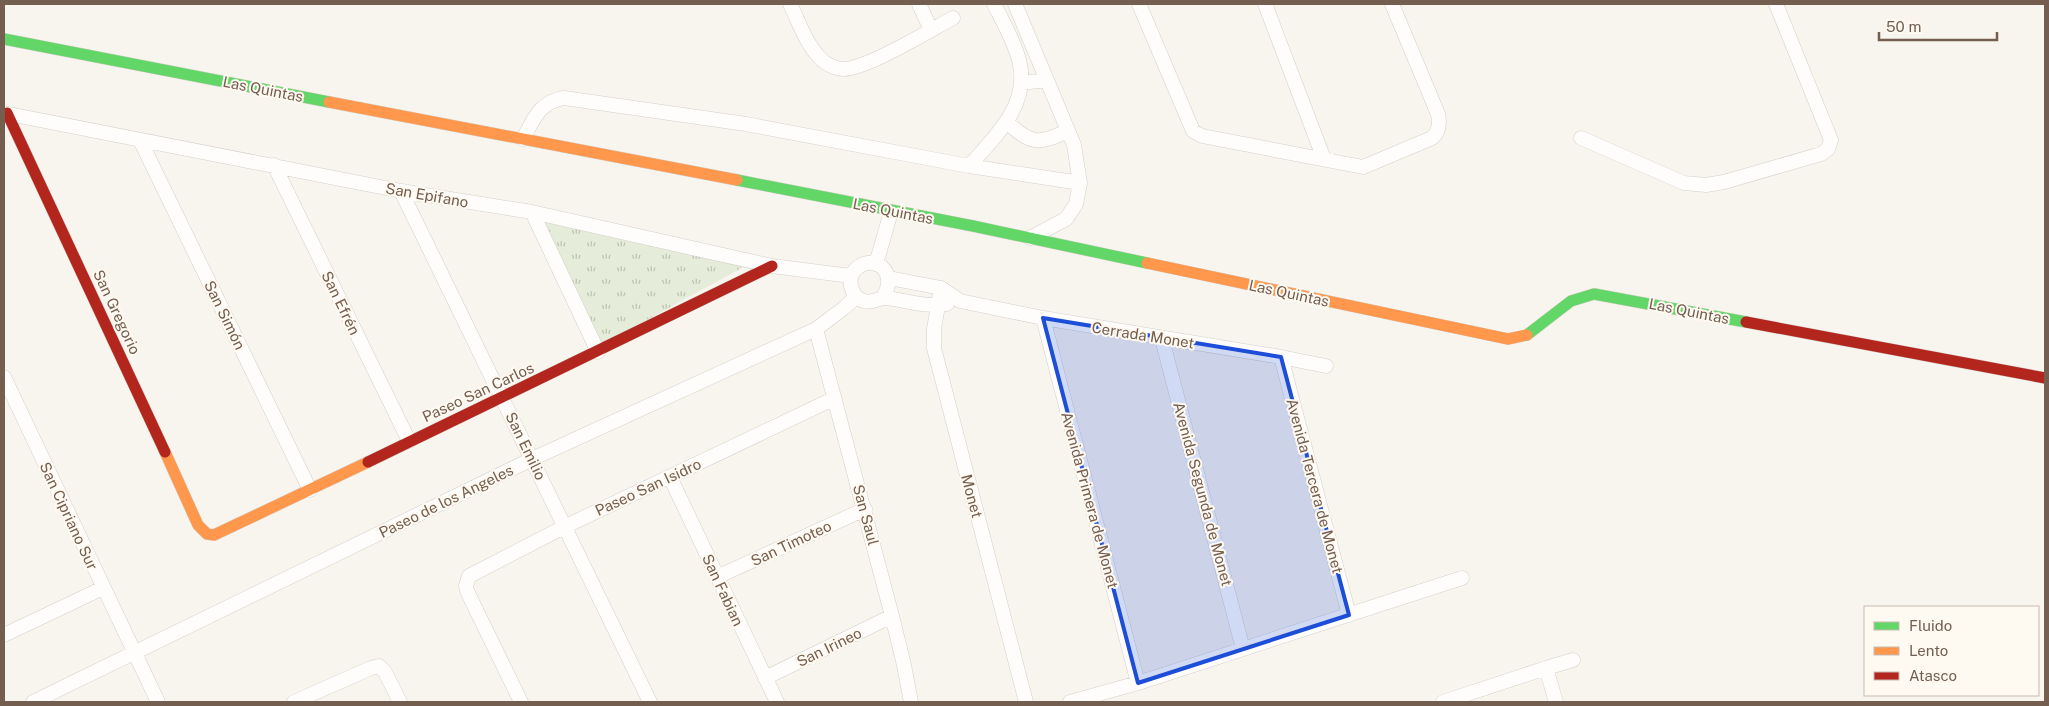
<svg xmlns="http://www.w3.org/2000/svg" width="2049" height="706" font-family="'Public Sans',sans-serif">
  <style>
    .park { fill: url(#park-tufts) }
    .lines { fill: none; stroke-linecap: round; stroke-linejoin: round }
    .street-casing { stroke: #d5d0c9; stroke-width: 15 }
    .fast-casing { stroke: #d6d0c9; stroke-width: 12 }
    .slow-casing { stroke: #d6d0c9; stroke-width: 12 }
    .jam-casing { stroke: #d6d0c9; stroke-width: 12 }
    .street { stroke: #fefdfc; stroke-width: 14 }
    .fast { stroke: #63d668; stroke-width: 11 }
    .slow { stroke: #ff974d; stroke-width: 11 }
    .jam { stroke: #b3261e; stroke-width: 11 }
    .marked { fill: #1d4ed8; fill-opacity: 0.2; stroke: #1d4ed8; stroke-width: 4; stroke-linejoin: round }
    .labels { text-anchor: middle; dominant-baseline: central; stroke-width: 4; stroke-linejoin: round; paint-order: stroke }
    .street-label { font-size: 15px; fill: #745e50; stroke: #fef9f1 }
  </style>
  <defs>
    <pattern id="park-tufts" width="24" height="20" patternUnits="userSpaceOnUse" patternTransform="scale(1.25)"><rect width="24" height="20" fill="#e5edda"/><path d="M3 7l-1-3M5 7V3M7 7l1-3M15 17l-1-3M17 17v-4M19 17l1-3" fill="none" stroke="#bec3b3"/></pattern>
  </defs>
  <rect width="100%" height="100%" fill="#f8f4ee"/>
  <path class="park" d="M543,218L745,263L740,269L601,345Z"/>
  <g class="lines">
    <defs>
      <path id="street" d="M790,4C799,22 806,44 820,58C825,64 836,69 844,69C868,68 929,31 953,18
        M919,4L931,30
        M1015,4L1074,145L1080,183L1076,204L1066,219L1030,238
        M1139,4L1193,131L1202,136L1363,167L1432,138C1439,132 1440,123 1438,114L1392,4
        M1265,4L1324,159
        M1021,83L1046,80
        M4,113L401,191L532,212L772,266L851,276
        M1007,122C1030,144 1039,145 1067,131
        M1581,138L1684,183L1706,185L1724,182L1821,154L1828,149L1831,140L1776,4
        M523,139C534,119 539,102 564,98L746,124L969,166L1080,183
        M140,140L310,490
        M274,165L409,441
        M969,166C995,137 1031,104 1019,60C1014,41 1003,22 994,4
        M401,191L650,702
        M532,212L598,352
        M876,264L891,212
        M889,278L941,288L960,301L1043,318L1281,357L1326,366
        M941,288L934,329V348L1026,702
        M883,297C899,272 874,253 857,268C846,277 850,297 864,301C873,304 879,297 886,298C906,300 927,308 947,304
        M1043,318L1138,683
        M816,329L892,616L904,665L911,702
        M1162,339L1243,649
        M1281,357L1349,615
        M4,377L158,702
        M670,477L777,702
        M717,577L865,509
        M4,635L103,588
        M1546,668L1573,660
        M765,678L892,616
        M33,702L532,459L816,329L844,308L856,297
        M294,702L371,668L379,666L385,672L400,702
        M521,702L467,591L466,586L469,576L564,527L833,399
        M1070,702L1138,683L1462,578
        M1443,702L1546,668L1556,702"/>
      <path id="fast" d="M4,39L329,102
        M737,180L973,226L1147,263
        M1527,335L1571,301L1594,294L1746,322"/>
      <path id="slow" d="M329,102L737,180
        M1147,263L1508,339L1527,335
        M165,452L198,525L207,534L214,535L368,462"/>
      <path id="jam" d="M7,113L165,452
        M1746,322L2045,378
        M368,462L772,266"/>
    </defs>
    <use href="#street" class="street-casing"/>
    <use href="#fast" class="fast-casing"/>
    <use href="#slow" class="slow-casing"/>
    <use href="#jam" class="jam-casing"/>
    <use href="#street" class="street"/>
    <use href="#fast" class="fast"/>
    <use href="#slow" class="slow"/>
    <use href="#jam" class="jam"/>
  </g>
  <path class="marked" d="M1043,318L1281,357L1349,615L1138,683Z"/>
  <g class="labels">
    <g class="street-label">
      <text transform="translate(263 89) rotate(11)">Las Quintas</text>
      <text transform="translate(427 195) rotate(10)">San Epifano</text>
      <text transform="translate(893 211) rotate(11)">Las Quintas</text>
      <text transform="translate(1289 293) rotate(12)">Las Quintas</text>
      <text transform="translate(341 303) rotate(64)">San Efrén</text>
      <text transform="translate(1689 311) rotate(11)">Las Quintas</text>
      <text transform="translate(117 312) rotate(65)">San Gregorio</text>
      <text transform="translate(225 315) rotate(64)">San Simón</text>
      <text transform="translate(1143 335) rotate(9)">Cerrada Monet</text>
      <text transform="translate(478 392) rotate(-25)">Paseo San Carlos</text>
      <text transform="translate(526 446) rotate(64)">San Emilio</text>
      <text transform="translate(1315 486) rotate(75)">Avenida Tercera de Monet</text>
      <text transform="translate(648 487) rotate(-25)">Paseo San Isidro</text>
      <text transform="translate(1203 494) rotate(75)">Avenida Segunda de Monet</text>
      <text transform="translate(972 496) rotate(75)">Monet</text>
      <text transform="translate(1090 500) rotate(75)">Avenida Primera de Monet</text>
      <text transform="translate(446 501) rotate(-26)">Paseo de los Angeles</text>
      <text transform="translate(866 515) rotate(75)">San Saul</text>
      <text transform="translate(69 516) rotate(65)">San Cipriano Sur</text>
      <text transform="translate(791 543) rotate(-25)">San Timoteo</text>
      <text transform="translate(723 590) rotate(65)">San Fabian</text>
      <text transform="translate(829 647) rotate(-26)">San Irineo</text>
    </g>
  </g>
  <rect width="2049" height="706" fill="none" stroke="#745e50" stroke-width="10"/>
  <rect x="1864" y="606" width="175" height="90" fill="#fef9f1" stroke="#c7bbb1"/>
  <rect x="1874" y="622" width="25" height="8" fill="#63d668" stroke="#c7bbb1"/>
  <text x="1909" y="631" font-size="15" fill="#745e50">Fluido</text>
  <rect x="1874" y="647" width="25" height="8" fill="#ff974d" stroke="#c7bbb1"/>
  <text x="1909" y="656" font-size="15" fill="#745e50">Lento</text>
  <rect x="1874" y="672" width="25" height="8" fill="#b3261e" stroke="#c7bbb1"/>
  <text x="1909" y="681" font-size="15" fill="#745e50">Atasco</text>
  <path d="M1879 32v8h118v-8" fill="none" stroke="#745e50" stroke-width="2.5"/>
  <text x="1886" y="32" font-size="15" fill="#745e50" stroke="#fef9f1" stroke-width="4" paint-order="stroke">50 m</text>
</svg>
